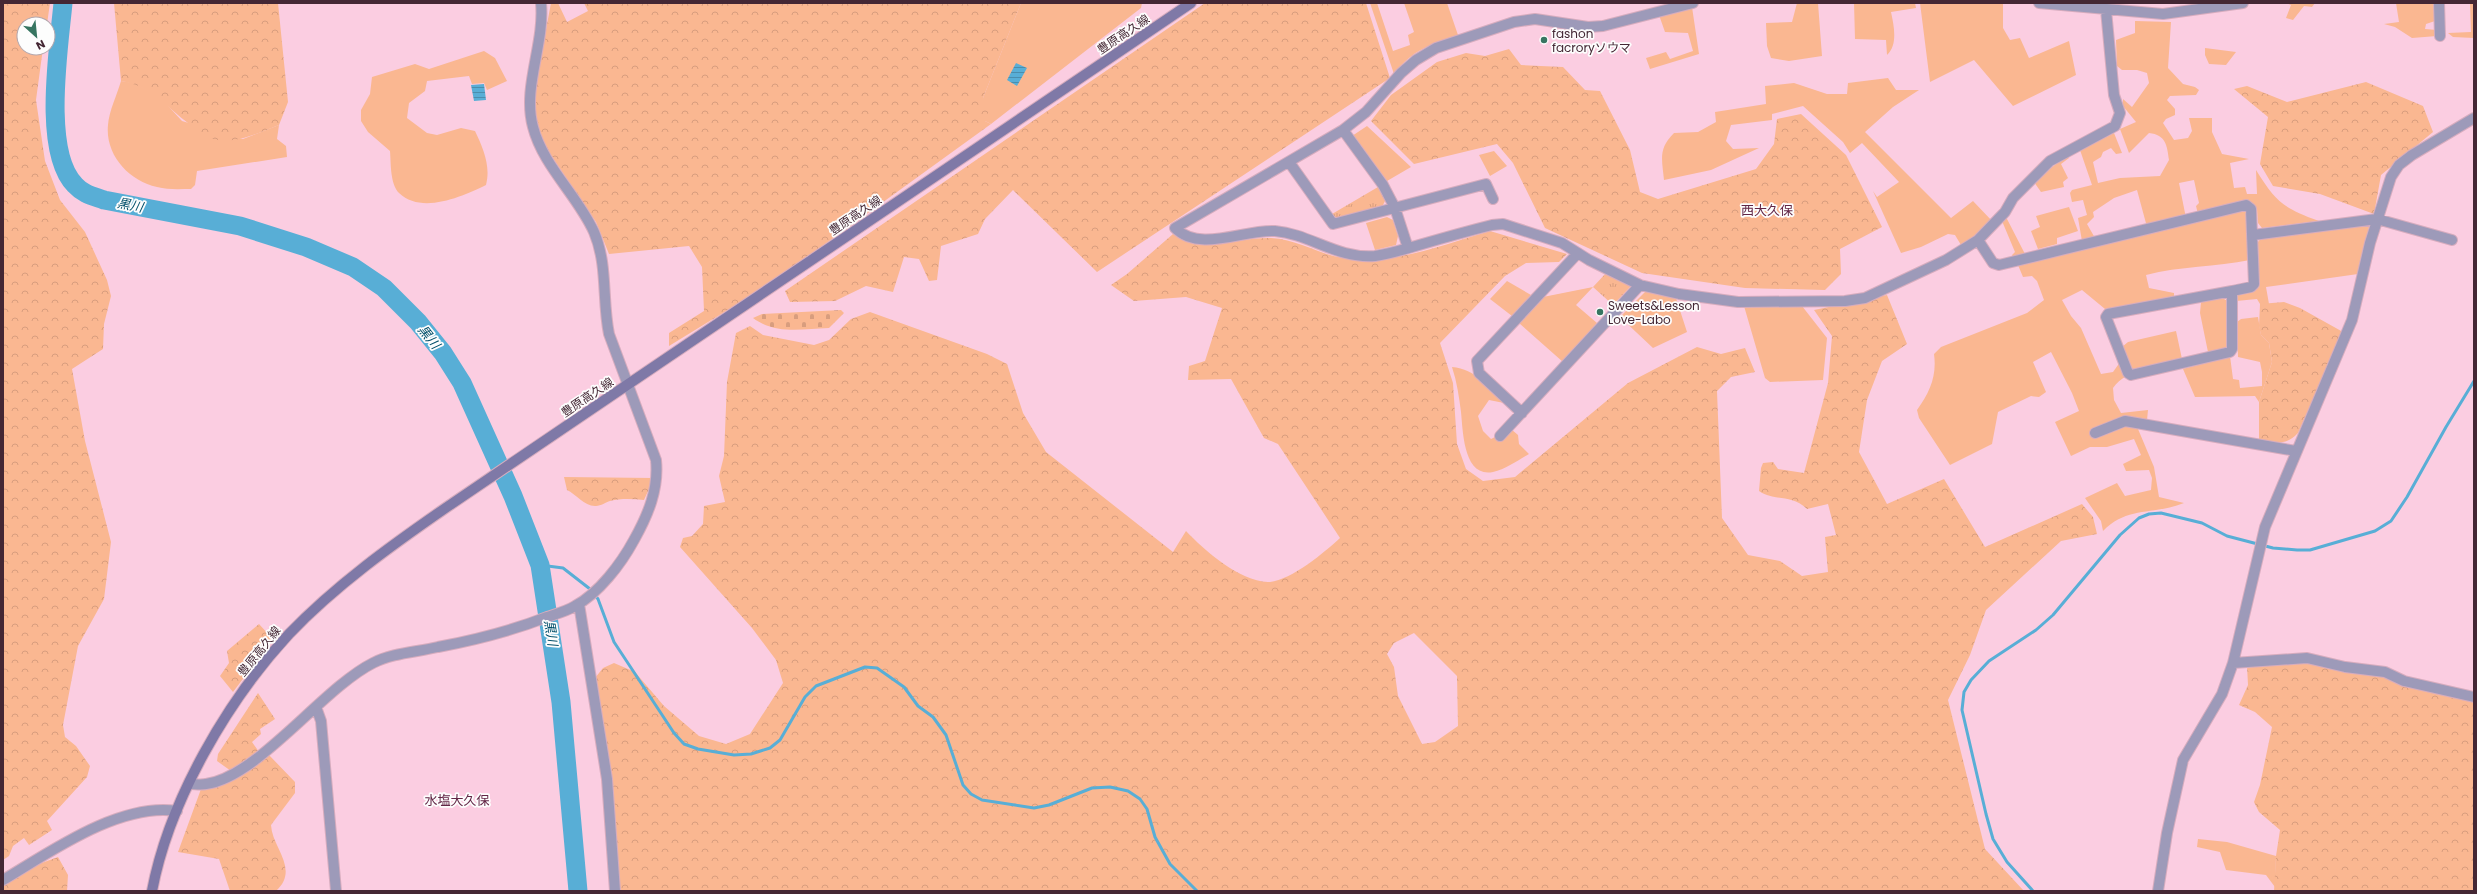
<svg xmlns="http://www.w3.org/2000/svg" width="2477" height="894" font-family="Poppins,'Noto Sans JP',sans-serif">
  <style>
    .grass { fill: #fab791 }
    .forest { fill: url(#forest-crowns); fill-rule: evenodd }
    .cemetery { fill: url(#cemetery-stones) }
    .park { fill: url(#park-tufts) }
    .water { fill: url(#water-rules) }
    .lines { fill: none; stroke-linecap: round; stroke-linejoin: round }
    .stream { stroke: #58aed6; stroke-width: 3 }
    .river { stroke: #58aed6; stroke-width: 19 }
    .minor-casing { stroke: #d6acbe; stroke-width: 12 }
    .secondary-casing { stroke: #d6acbe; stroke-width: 12 }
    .minor { stroke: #9d9ab9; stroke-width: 10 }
    .secondary { stroke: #7f79a7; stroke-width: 10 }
    .poi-dot { fill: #377561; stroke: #fdfdfd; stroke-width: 1.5 }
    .labels { text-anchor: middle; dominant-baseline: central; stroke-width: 3.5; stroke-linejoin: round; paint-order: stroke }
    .poi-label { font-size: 12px; fill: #442734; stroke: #fdfdfd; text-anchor: start }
    .street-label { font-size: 12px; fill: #442734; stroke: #fdfdfd }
    .water-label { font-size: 13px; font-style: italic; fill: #014e69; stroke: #fdfdfd }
    .neighbourhood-label { font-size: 13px; fill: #622646; stroke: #fdfdfd }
  </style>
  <defs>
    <pattern id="forest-crowns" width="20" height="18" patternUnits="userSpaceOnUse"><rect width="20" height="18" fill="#fab791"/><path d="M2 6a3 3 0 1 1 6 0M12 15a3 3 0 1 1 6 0" fill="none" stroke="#d89d7e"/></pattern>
    <pattern id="cemetery-stones" width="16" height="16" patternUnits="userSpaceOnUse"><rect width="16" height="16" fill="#fab791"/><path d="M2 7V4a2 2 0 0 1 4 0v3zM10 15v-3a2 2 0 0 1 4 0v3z" fill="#d89d7e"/></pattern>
    <pattern id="park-tufts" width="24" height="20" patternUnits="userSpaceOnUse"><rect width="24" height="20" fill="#fab791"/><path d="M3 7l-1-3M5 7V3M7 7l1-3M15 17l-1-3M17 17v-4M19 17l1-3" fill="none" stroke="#d89d7e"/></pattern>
    <pattern id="water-rules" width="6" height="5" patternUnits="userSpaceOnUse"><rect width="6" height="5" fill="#58aed6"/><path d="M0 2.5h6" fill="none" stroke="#4a8eae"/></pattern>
  </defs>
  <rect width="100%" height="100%" fill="#fbcde1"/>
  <path class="grass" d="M1021,3H1142L1141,8L991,124L985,121L983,98Z
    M1370,3H1377L1393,51L1410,45L1408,35L1414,32L1404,3H1447L1458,35C1430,45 1413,49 1394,74Z
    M1797,3H1818L1822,56L1789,61L1771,58L1767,46L1766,23L1792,22Z
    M1854,3H1915L1916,8L1891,12C1894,26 1898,45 1887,55L1886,40L1855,39Z
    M1920,3H2003V28L2010,40L2020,38L2029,58L2069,41L2076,75L2013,106L1974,60L1930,82Z
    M2286,3H2315L2312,7L2304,6L2293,20L2286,18L2291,5Z
    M2396,3H2435V21L2426,24L2425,29L2437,30V36L2412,38L2395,27L2384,24L2399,22Z
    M2470,3H2474V38L2453,37L2448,33L2471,32Z
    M1692,7L1699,54L1650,69L1646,58L1666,52L1670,59L1693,51L1688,33L1665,32L1659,15Z
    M2135,21L2171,22L2168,68L2183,84L2195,87L2199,90L2196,95L2170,96L2167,100L2175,109V115L2166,119L2163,123L2174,140L2188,138L2192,131L2189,118H2212V132L2222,154L2249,159L2230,163L2234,188L2245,187L2247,194H2257L2256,170C2276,202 2283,208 2319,221L2262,228L2258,223L2257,209L2248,202L2198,214L2196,206L2199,203L2194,180L2179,183L2186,218L2147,227L2137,190L2114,198L2093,212L2094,217L2087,224L2095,238L2082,241L2078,218L2087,215L2083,200L2072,202L2070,193L2072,190L2092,185L2080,150L2114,133L2122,153L2116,154L2111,148L2103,152L2101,157L2093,162L2098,183L2120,178L2160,176L2169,160C2167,145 2166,135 2149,133L2129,153L2120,129L2136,122L2123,106V99L2132,107L2149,83L2147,73L2137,70H2122L2117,66L2116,40L2135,33Z
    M2205,48L2236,52L2226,65L2209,64L2205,55Z
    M484,51L495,58L507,81L487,90L484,83L472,84L469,76L427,81L425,91L409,103L407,118L427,133L437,135L461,128L475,131C483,148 491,166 486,185C463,196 422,215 399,193C390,184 391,163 390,151L368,132L361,121V110L370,94L372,77L415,64L429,69Z
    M1888,78L1896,90H1919L1893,107L1865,132L1951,218L1973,201L1993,222L1977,237L1961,245L1955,235L1948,234L1921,247L1901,253L1873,191L1877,197L1899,182L1862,143L1850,153L1843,142L1803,106L1772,114V120L1731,125L1726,141L1733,149L1759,148L1711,170L1664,180C1662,159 1658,149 1674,133L1698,132L1716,122L1715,112L1766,104L1765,86L1794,83L1827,94H1847L1848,83Z
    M121,81L134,83L159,96L182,121L243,139L279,125L277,139L286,146L287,157L197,171L195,185L191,189C180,189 168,190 157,187C129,181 105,155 108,125C109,111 117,95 121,81Z
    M1367,126L1411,167L1387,181L1352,136Z
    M1494,151L1507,166L1490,176L1479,155Z
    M2067,155L2069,158L2061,164L2068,178L2063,182L2064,187L2041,192L2034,182Z
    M2069,207L2078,231L2057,238V244L2038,249L2031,231L2040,227L2036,216Z
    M2238,210L2245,211L2249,215L2250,260C2216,267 2180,266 2146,275L2149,288L2174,293V297L2105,309L2082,290L2062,300L2071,316L2081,328L2101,374L2113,372L2118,365L2122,347L2128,342L2176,331L2182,359C2160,365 2127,368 2113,388L2114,400L2121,413L2148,410L2147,420L2138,429L2154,467L2159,497L2184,503C2155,515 2127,506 2103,531L2101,521L2085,498L2117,483L2125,496L2151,490L2152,478L2149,470L2126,471L2123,464L2141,455L2134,439L2107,447H2090L2071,456L2055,422L2079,411L2072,393L2051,352L2033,362L2046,392L2039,397L2031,396L1998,412L1992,444L1950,465L1919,418L1917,410C1930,392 1937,376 1934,354L1941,347L2027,313L2044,300L2037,281L2032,276L2023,277L2018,265Z
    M1387,217L1393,220L1398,236L1396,245L1375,250L1366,223Z
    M2006,217L2025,254L2013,257L2012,255L2015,252L2002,221Z
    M2366,225L2369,227L2358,274L2266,287L2269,304H2260L2257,299L2236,301L2237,295L2259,287L2258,242L2262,237Z
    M1507,281L1531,295L1512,316L1490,299Z
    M1593,287L1576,305L1597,323L1563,362L1519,323L1543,297Z
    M1646,291L1676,298L1687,332L1653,348L1620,317Z
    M2222,298L2228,301L2229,345L2225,348L2208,352L2200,313L2201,302Z
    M1744,306H1802L1827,338L1823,380L1770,382L1765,378Z
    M2258,317L2261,335L2269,343L2272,362L2259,402L2255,396L2195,397L2183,369L2230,356L2233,379L2239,380L2240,388L2262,386V372L2260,362L2238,357L2237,322L2241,319Z
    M1452,367C1476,369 1488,387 1504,403L1489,400L1478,416L1483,431L1491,439L1511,429L1518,435L1519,444L1529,454C1518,460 1506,469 1493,472C1463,478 1463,430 1461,412C1459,397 1457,382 1452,367Z
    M2198,839L2227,842L2276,856L2275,887L2266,875L2226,870L2220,852L2197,847Z"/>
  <path class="forest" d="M3,3H50L47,24H24V48H43L36,100L45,161L60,200L85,232L107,280L111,296L104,324L103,349L72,369L85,441L111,542L104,599L78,646L63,725L65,737L76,746L90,766L87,777L47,821L52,830L29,845L24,838L13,846L9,856L3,860Z
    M114,3H278L288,102L279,125C261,132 234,145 214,139C209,138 204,134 200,131C172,115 155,86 121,81Z
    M551,3H558L567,22L588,11L584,3H1021L983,98L990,108L985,121L991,124L767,286L669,346V333L704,311L702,267L689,246L609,254L596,222L542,142L536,124L534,93Z
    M1205,3H1366L1390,78L1097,272L1013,190L985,219L978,234L941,246L937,280L929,281L919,259L904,257L893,292L866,286L835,301L790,302L785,291Z
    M1509,49L1521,65L1563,67L1585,90L1600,91L1630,150L1640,192L1658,199L1756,169L1774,144L1777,119L1801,114L1846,155L1882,227L1840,249L1841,274L1825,290L1745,288L1642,273L1545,228L1513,163L1497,144L1414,164L1371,121L1391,95L1437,62L1466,53L1485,56Z
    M2366,82L2423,106L2433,132L2381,175L2374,214L2320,194L2273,186L2260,164L2268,117L2234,89L2247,86L2287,102Z
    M1490,231L1567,254L1559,262L1526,263L1505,276L1440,343L1453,383L1457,444L1466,469L1483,481L1515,477L1628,383L1697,347L1721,354L1745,348L1755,372L1731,377L1717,391L1722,518L1748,555L1780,561L1802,576L1828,572L1825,537L1836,535L1828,504L1807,509C1790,493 1775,502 1759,491L1761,468L1763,463L1773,462L1778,469L1804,473L1828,383L1832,336L1814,310L1887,295L1907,344L1882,361L1867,400L1859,452L1887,504L1944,479L1985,547L2082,504L2093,517L2097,534L2061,541L1986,610L1970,655L1948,700L1985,849L2024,891H618C617,819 606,749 595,678L603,668L614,663L635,672L664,706L699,736L726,744L750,734L783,683L776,660L752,628L680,547L683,538L692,536L703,524L704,506L725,502L719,476L724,456L727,382L736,333L750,326L763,335L814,345L829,340L851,319L870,312L987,354L1007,364L1023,413L1046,452L1173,552L1186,531C1204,550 1239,581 1268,582C1289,582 1325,552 1340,538L1278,444L1264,438L1231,379L1188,380L1189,366L1205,361L1222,308L1186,297L1134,301L1111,285L1127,274L1173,234C1201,253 1239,237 1271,238C1295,239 1315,252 1338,257C1388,267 1443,245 1490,231ZM1414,633L1457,676L1458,726L1435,742L1422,744L1398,696L1394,667L1387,654L1394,643Z
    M2284,302L2300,308L2343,332L2298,433C2286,446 2275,443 2259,440V402L2272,362L2269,343L2261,335L2259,326L2260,304Z
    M564,477L654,478L644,500C633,499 622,498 610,501C606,502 601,506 596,506C585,507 576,494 567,490Z
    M259,624L270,636L271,642L233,692L220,676L229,663L227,651Z
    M2305,662L2385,675L2474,700V891H2274L2276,856L2280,830L2259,812L2254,802L2260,785L2272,727L2255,712L2239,705L2248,685L2247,666Z
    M258,693L275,719L260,729L261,734L252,742L259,752L231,771L217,761L218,754Z
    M269,755L295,782V793L271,825C272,848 300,869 276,891H230L219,859L178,852L201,789L243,773Z
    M58,857L68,875L67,891H3V886L39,864Z"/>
  <path class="cemetery" d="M841,310L844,313L829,328C802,329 776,335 753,318L762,314Z"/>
  <path class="park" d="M1378,187L1386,199L1382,207L1339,220L1332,214Z
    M1607,272L1632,285L1613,305L1593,287Z"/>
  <path class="water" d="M1016,63L1027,68L1017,86L1007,80Z
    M484,84L486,100L474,101L471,85Z"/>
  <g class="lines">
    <path class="stream" d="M540,565L563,568L590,589L598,599L614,642L674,733L684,744L698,749L734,755L751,754L770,748L780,740L805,697L816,686L865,667L877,668L904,687L918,706L933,717L946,735L963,785L971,794L982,800L1034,808L1049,805L1092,788L1110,787L1128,791L1140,799L1147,809L1155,837L1170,864L1197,891
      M2033,891L2007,862L1993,839L1986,814L1962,710L1964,692L1971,680L1989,661L2036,630L2053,615L2120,535L2139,518L2149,514L2161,513L2202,523L2227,536L2273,548L2297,550H2310L2375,531L2391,521L2407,497L2446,427L2474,381"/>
    <path class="river" d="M63,3C59,47 42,152 75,185C83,194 93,196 104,200L240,226L306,247L353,267L384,288L418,322L443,353L462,383L485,434L513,496L540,565L561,702L578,891"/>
    <defs>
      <path id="minor" d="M1693,3L1603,26L1588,27L1535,19L1514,22L1436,48L1416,60L1401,73L1366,112L1343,130L1175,228C1200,253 1244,229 1275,231C1310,234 1337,259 1375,256C1390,254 1405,249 1419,245C1443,238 1468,231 1492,225L1503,224L1562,243L1589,260L1640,285L1679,294L1738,302L1845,301L1865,298L1946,260L1978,240L2005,212L2013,198L2050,161L2115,126L2120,113L2114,95L2106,10
        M2039,3L2163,14L2243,3
        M2439,3L2440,36
        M1343,130L1383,185L1395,208L1408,248
        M1289,162L1333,224L1486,184L1493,199
        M2253,235L2377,219L2452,240
        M1978,240L1993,263L1999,265L2246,205L2251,209L2254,284L2251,287L2232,291
        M2232,291V349L2230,352L2131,375L2128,373L2106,317L2108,314Z
        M1522,413L1479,373L1477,361L1578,253
        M2095,433L2125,421L2296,451
        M1500,436L1640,285
        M579,604L607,779L615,891
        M2233,663L2307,658L2345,667L2385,672L2404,681L2474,697
        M316,707L321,721L336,891
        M190,784C195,784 201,785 206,784C258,777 323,688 373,663C392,653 417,652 438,647C475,640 511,631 547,617C556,614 567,611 575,606C599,593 621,564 634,540C648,515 659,489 656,460L609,334C602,300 608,265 594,232C578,196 543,166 533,127C522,87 545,44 541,3
        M3,880C50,852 120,802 177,811
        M2158,891L2167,833L2183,760L2222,694L2233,663L2265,527L2352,320L2370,243L2391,177L2399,165L2412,155L2474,118"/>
      <path id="secondary" d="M152,891C169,801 227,701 289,634C336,585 392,545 447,507C507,466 567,425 627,385C816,258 1004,131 1191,3"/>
    </defs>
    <use href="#minor" class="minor-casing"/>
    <use href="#secondary" class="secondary-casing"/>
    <use href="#minor" class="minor"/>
    <use href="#secondary" class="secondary"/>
  </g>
  <g class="poi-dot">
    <circle cx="1544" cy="40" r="4"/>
    <circle cx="1600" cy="312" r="4"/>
  </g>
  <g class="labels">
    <g class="poi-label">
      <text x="1552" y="33">fashon<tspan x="1552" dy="14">facroryソウマ</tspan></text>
      <text x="1608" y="305">Sweets&amp;Lesson<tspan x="1608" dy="14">Love-Labo</tspan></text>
    </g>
    <g class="street-label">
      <text transform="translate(1123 34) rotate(-34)">豊原高久線</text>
      <text transform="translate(855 215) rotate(-34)">豊原高久線</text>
      <text transform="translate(587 397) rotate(-34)">豊原高久線</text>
      <text transform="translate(259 651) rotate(-51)">豊原高久線</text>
    </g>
    <g class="water-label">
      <text transform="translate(130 205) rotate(11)">黒川</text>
      <text transform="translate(429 337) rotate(51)">黒川</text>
      <text transform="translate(551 633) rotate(81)">黒川</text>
    </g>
    <g class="neighbourhood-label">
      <text x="1767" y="210">西大久保</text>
      <text x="457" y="800">水塩大久保</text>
    </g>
  </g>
  <rect width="2477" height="894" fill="none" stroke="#442734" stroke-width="8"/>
  <g transform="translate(36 36) rotate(153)"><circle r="19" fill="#fdfdfd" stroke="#b3a7ad"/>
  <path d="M0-3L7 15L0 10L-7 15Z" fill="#377561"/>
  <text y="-6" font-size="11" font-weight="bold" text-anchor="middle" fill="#442734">N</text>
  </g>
</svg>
